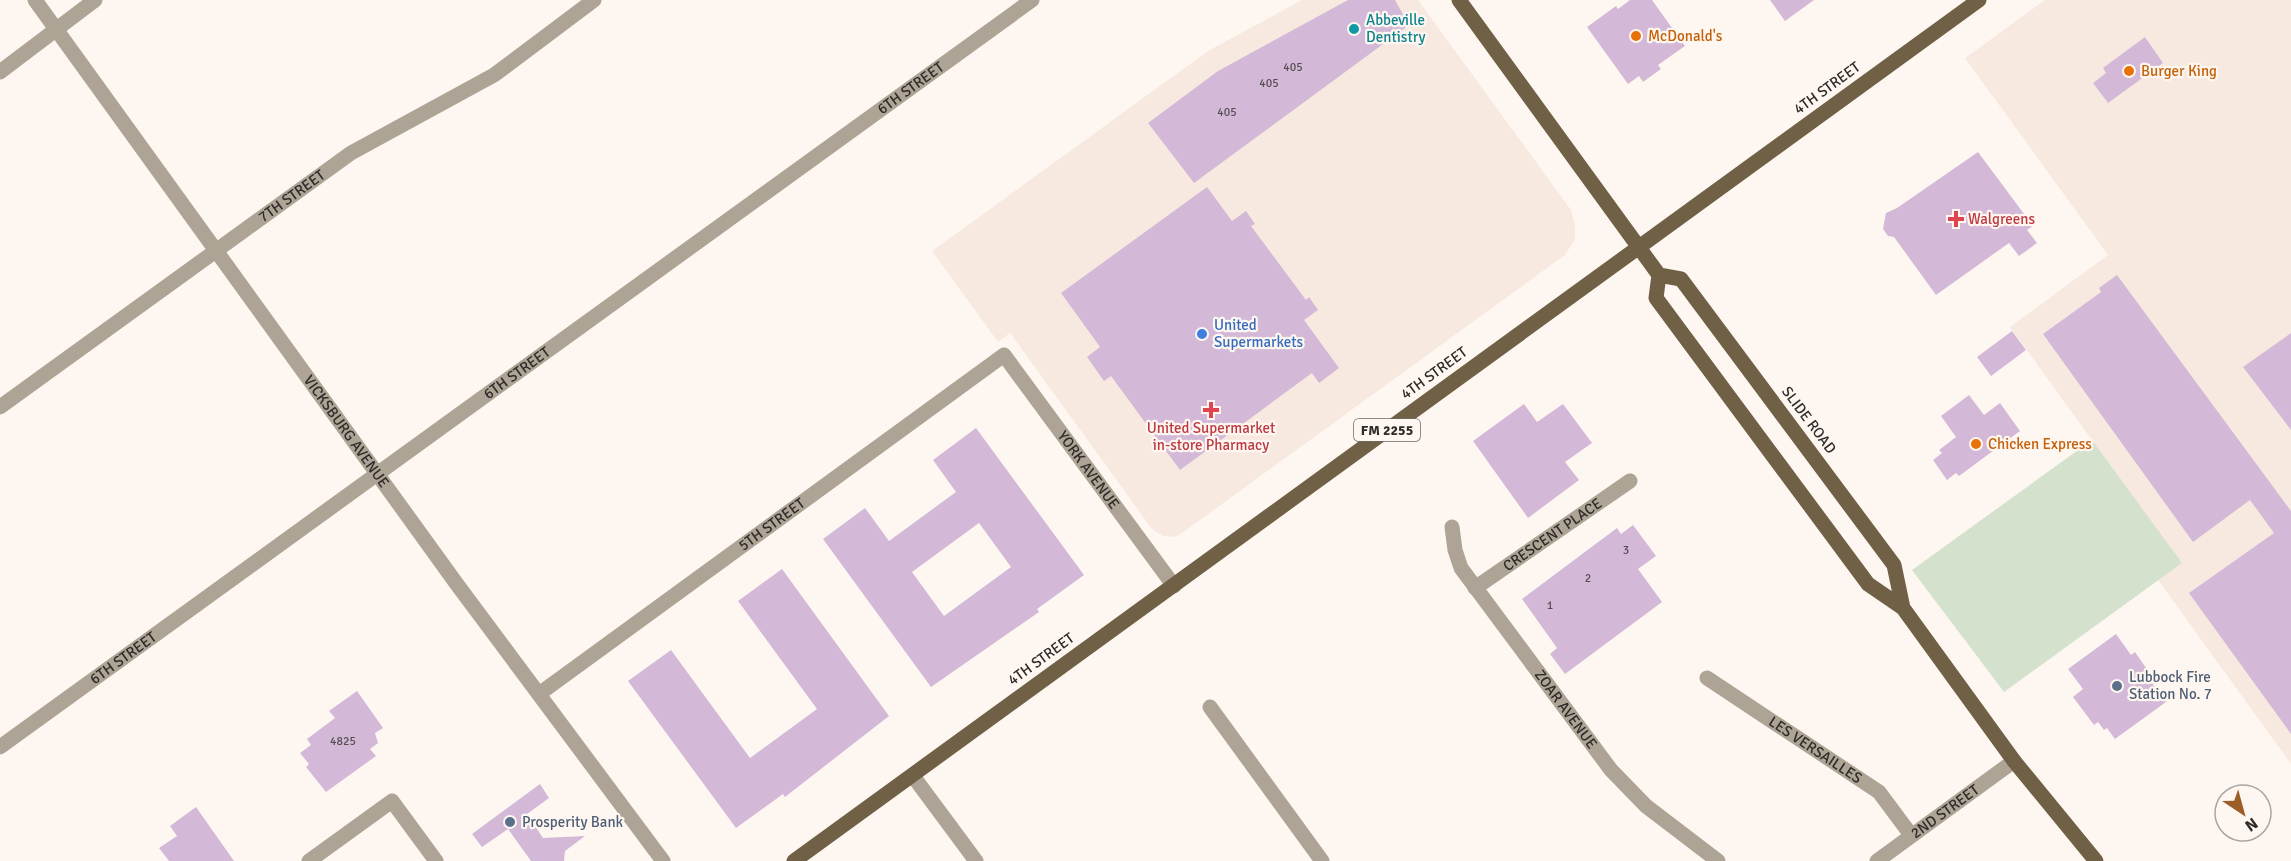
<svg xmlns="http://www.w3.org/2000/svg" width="2291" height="861" font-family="Signika,sans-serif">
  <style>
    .built { fill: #f7e9df }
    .green { fill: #d4e1cd }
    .building { fill: #d3b9d7; fill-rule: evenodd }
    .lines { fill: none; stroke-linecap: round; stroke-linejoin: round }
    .minor { stroke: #ada496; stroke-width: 15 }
    .major { stroke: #6f6046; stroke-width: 15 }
    .culture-dot { fill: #0f9aa8; stroke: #fef7f1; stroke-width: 2 }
    .food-dot { fill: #e8710a; stroke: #fef7f1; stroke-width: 2 }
    .health-dot { fill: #e0444e; stroke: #fef7f1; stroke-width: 2 }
    .shop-dot { fill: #3f7fe0; stroke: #fef7f1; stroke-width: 2 }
    .service-dot { fill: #5c6f8a; stroke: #fef7f1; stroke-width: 2 }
    .labels { text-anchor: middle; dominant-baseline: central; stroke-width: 4.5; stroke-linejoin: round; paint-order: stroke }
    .number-label { font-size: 12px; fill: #574e54 }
    .shield { fill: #fef7f1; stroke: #6c6865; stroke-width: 1.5 }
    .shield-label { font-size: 14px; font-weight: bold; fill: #2e2b29 }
    .culture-label { font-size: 15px; fill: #0d838f; stroke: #fef7f1; text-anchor: start }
    .food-label { font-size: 15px; fill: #c56008; stroke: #fef7f1; text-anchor: start }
    .street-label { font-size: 15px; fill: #2e2b29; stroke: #fef7f1 }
    .health-label { font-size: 15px; fill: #be3a42; stroke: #fef7f1; text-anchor: start }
    .shop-label { font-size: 15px; fill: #366cbe; stroke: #fef7f1; text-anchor: start }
    .service-label { font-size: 15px; fill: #4e5e75; stroke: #fef7f1; text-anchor: start }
  </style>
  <rect width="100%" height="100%" fill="#fef7f1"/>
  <path class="built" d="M1302,0H1418L1571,210L1575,225V239L1565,255L1182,533L1174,537L1163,536L1152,529L1010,333L998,342L932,251L1208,51Z
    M2045,0H2291V764L2158,580L2181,563L2010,327L2108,255L1965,58Z"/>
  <path class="green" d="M2092,440L2182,563L2004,692L1912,570Z"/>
  <path class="building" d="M1348,0H1395L1409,25L1194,183L1148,123L1218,71Z
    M1630,0H1652L1685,46L1658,65L1661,69L1643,82L1639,76L1628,84L1587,27L1616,6L1618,9Z
    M1770,0H1814L1785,21Z
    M2145,37L2163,63L2108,103L2093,83L2106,73L2103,68Z
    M1978,152L2033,226L2027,230L2037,243L2019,256L2009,243L1936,295L1894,237L1888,236L1883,229L1886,213L1897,208Z
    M1207,187L1232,221L1246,211L1255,224L1251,226L1306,300L1309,297L1318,310L1304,320L1339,368L1319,383L1312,373L1180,470L1111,376L1104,381L1087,357L1100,347L1061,293Z
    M2117,275L2291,511V734L2189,593L2274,533L2250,500L2193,542L2043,334L2101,292L2099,288Z
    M2012,331L2026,350L1991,376L1977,357Z
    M2291,333V430L2243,367Z
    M1969,395L1984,415L2000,403L2020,431L1959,476L1956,473L1947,480L1933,460L1942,453L1939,450L1956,437L1941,416Z
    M1524,404L1537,422L1563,404L1592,443L1565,462L1579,480L1528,518L1473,441Z
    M976,428L1084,575L1037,609L1039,612L931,687L823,539L865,508L889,541L956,492L933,460ZM979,523L1011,567L944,616L912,572Z
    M1633,525L1656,556L1638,569L1662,602L1565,674L1550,654L1557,648L1522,599L1617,528L1621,534Z
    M782,569L889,716L785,797L783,794L736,828L628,681L671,650L750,758L817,709L738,601Z
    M2116,634L2131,655L2135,652L2155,681L2152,683L2166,702L2115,739L2107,728L2104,730L2098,722L2094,725L2073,697L2083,689L2068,669Z
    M357,691L383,728L375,733L378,743L370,749L376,756L326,792L306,767L309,764L300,753L311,745L307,739L335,718L329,711Z
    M540,784L549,798L527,814L543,838L585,836L565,851L564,861H531L508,829L482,847L472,834Z
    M196,807L234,861H169L159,848L177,836L170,826Z"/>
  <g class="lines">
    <g class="minor">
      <path id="s1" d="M35,0L456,583L663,861"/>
      <path d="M0,72L95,0"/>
      <path id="s2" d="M0,407L351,153L494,75L594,0"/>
      <path id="s3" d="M1452,527L1455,550L1461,568L1611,770L1646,806L1718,861"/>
      <path id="s4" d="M1475,588L1630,481"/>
      <path id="s5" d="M1707,678L1879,792L1911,835"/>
      <path id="s6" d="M539,694L1004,355L1174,586"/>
      <path d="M1210,707L1322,861"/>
      <path id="s7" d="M0,747L1032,0"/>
      <path d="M913,776L976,861"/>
      <path d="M309,861L392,801L436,861"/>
      <path id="s8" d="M1877,861L2014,761"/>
    </g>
    <path class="major" d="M1459,0L1659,275L1656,298L1868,584L1903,608L2014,761L2096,861
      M1659,275L1681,279L1894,565L1903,608
      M794,861L1979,0"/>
  </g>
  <circle class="culture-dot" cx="1354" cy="29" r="6"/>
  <g class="food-dot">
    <circle cx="1636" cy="36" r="6"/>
    <circle cx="2129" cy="71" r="6"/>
    <circle cx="1976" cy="444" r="6"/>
  </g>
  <g class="health-dot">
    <path d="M1953 210h6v6h6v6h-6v6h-6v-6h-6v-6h6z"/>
    <path d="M1208 401h6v6h6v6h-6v6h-6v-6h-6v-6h6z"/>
  </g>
  <circle class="shop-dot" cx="1202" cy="334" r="6"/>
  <g class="service-dot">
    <circle cx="2117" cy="686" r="6"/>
    <circle cx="510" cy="822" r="6"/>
  </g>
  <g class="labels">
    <g class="number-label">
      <text x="1293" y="67">405</text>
      <text x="1269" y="83">405</text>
      <text x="1227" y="112">405</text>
      <text x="1626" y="550">3</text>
      <text x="1588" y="578">2</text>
      <text x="1550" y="605">1</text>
      <text x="343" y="741">4825</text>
    </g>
    <rect class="shield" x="1354" y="419" width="66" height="22" rx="4.5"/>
    <g class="shield-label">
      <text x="1387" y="430">FM 2255</text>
    </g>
    <g class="culture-label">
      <text x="1366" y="20">Abbeville<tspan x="1366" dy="17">Dentistry</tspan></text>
    </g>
    <g class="food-label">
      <text x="1648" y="36">McDonald's</text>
      <text x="2141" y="71">Burger King</text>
      <text x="1988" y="444">Chicken Express</text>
    </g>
    <g class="street-label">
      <text transform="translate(1827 88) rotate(-36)">4TH STREET</text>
      <text stroke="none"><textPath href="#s7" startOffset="1124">6TH STREET</textPath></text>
      <text stroke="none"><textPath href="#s2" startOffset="360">7TH STREET</textPath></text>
      <text stroke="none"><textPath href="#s7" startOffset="638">6TH STREET</textPath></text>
      <text transform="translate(1434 373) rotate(-36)">4TH STREET</text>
      <text transform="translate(1809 420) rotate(53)">SLIDE ROAD</text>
      <text stroke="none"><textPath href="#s1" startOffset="532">VICKSBURG AVENUE</textPath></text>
      <text stroke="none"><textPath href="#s6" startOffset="718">YORK AVENUE</textPath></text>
      <text stroke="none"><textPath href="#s6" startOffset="288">5TH STREET</textPath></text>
      <text stroke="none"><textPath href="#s4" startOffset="94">CRESCENT PLACE</textPath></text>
      <text stroke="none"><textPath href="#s7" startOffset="152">6TH STREET</textPath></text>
      <text transform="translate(1041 659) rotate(-36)">4TH STREET</text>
      <text stroke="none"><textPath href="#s3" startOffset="218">ZOAR AVENUE</textPath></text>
      <text stroke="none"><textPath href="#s5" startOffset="130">LES VERSAILLES</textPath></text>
      <text stroke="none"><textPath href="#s8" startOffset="84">2ND STREET</textPath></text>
    </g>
    <g class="health-label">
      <text x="1968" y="219">Walgreens</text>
      <text x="1211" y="428" text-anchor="middle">United Supermarket<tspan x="1211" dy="17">in-store Pharmacy</tspan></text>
    </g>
    <g class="shop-label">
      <text x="1214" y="325">United<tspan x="1214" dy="17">Supermarkets</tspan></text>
    </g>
    <g class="service-label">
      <text x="2129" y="677">Lubbock Fire<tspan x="2129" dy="17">Station No. 7</tspan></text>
      <text x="522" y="822">Prosperity Bank</text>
    </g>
  </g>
  <g transform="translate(2243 813) rotate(144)"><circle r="28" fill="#fef7f1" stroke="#aba5a1" stroke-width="1.5"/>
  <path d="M0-4.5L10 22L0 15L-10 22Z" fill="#9d5d26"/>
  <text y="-9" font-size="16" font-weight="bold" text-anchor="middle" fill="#2e2b29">N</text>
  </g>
</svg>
